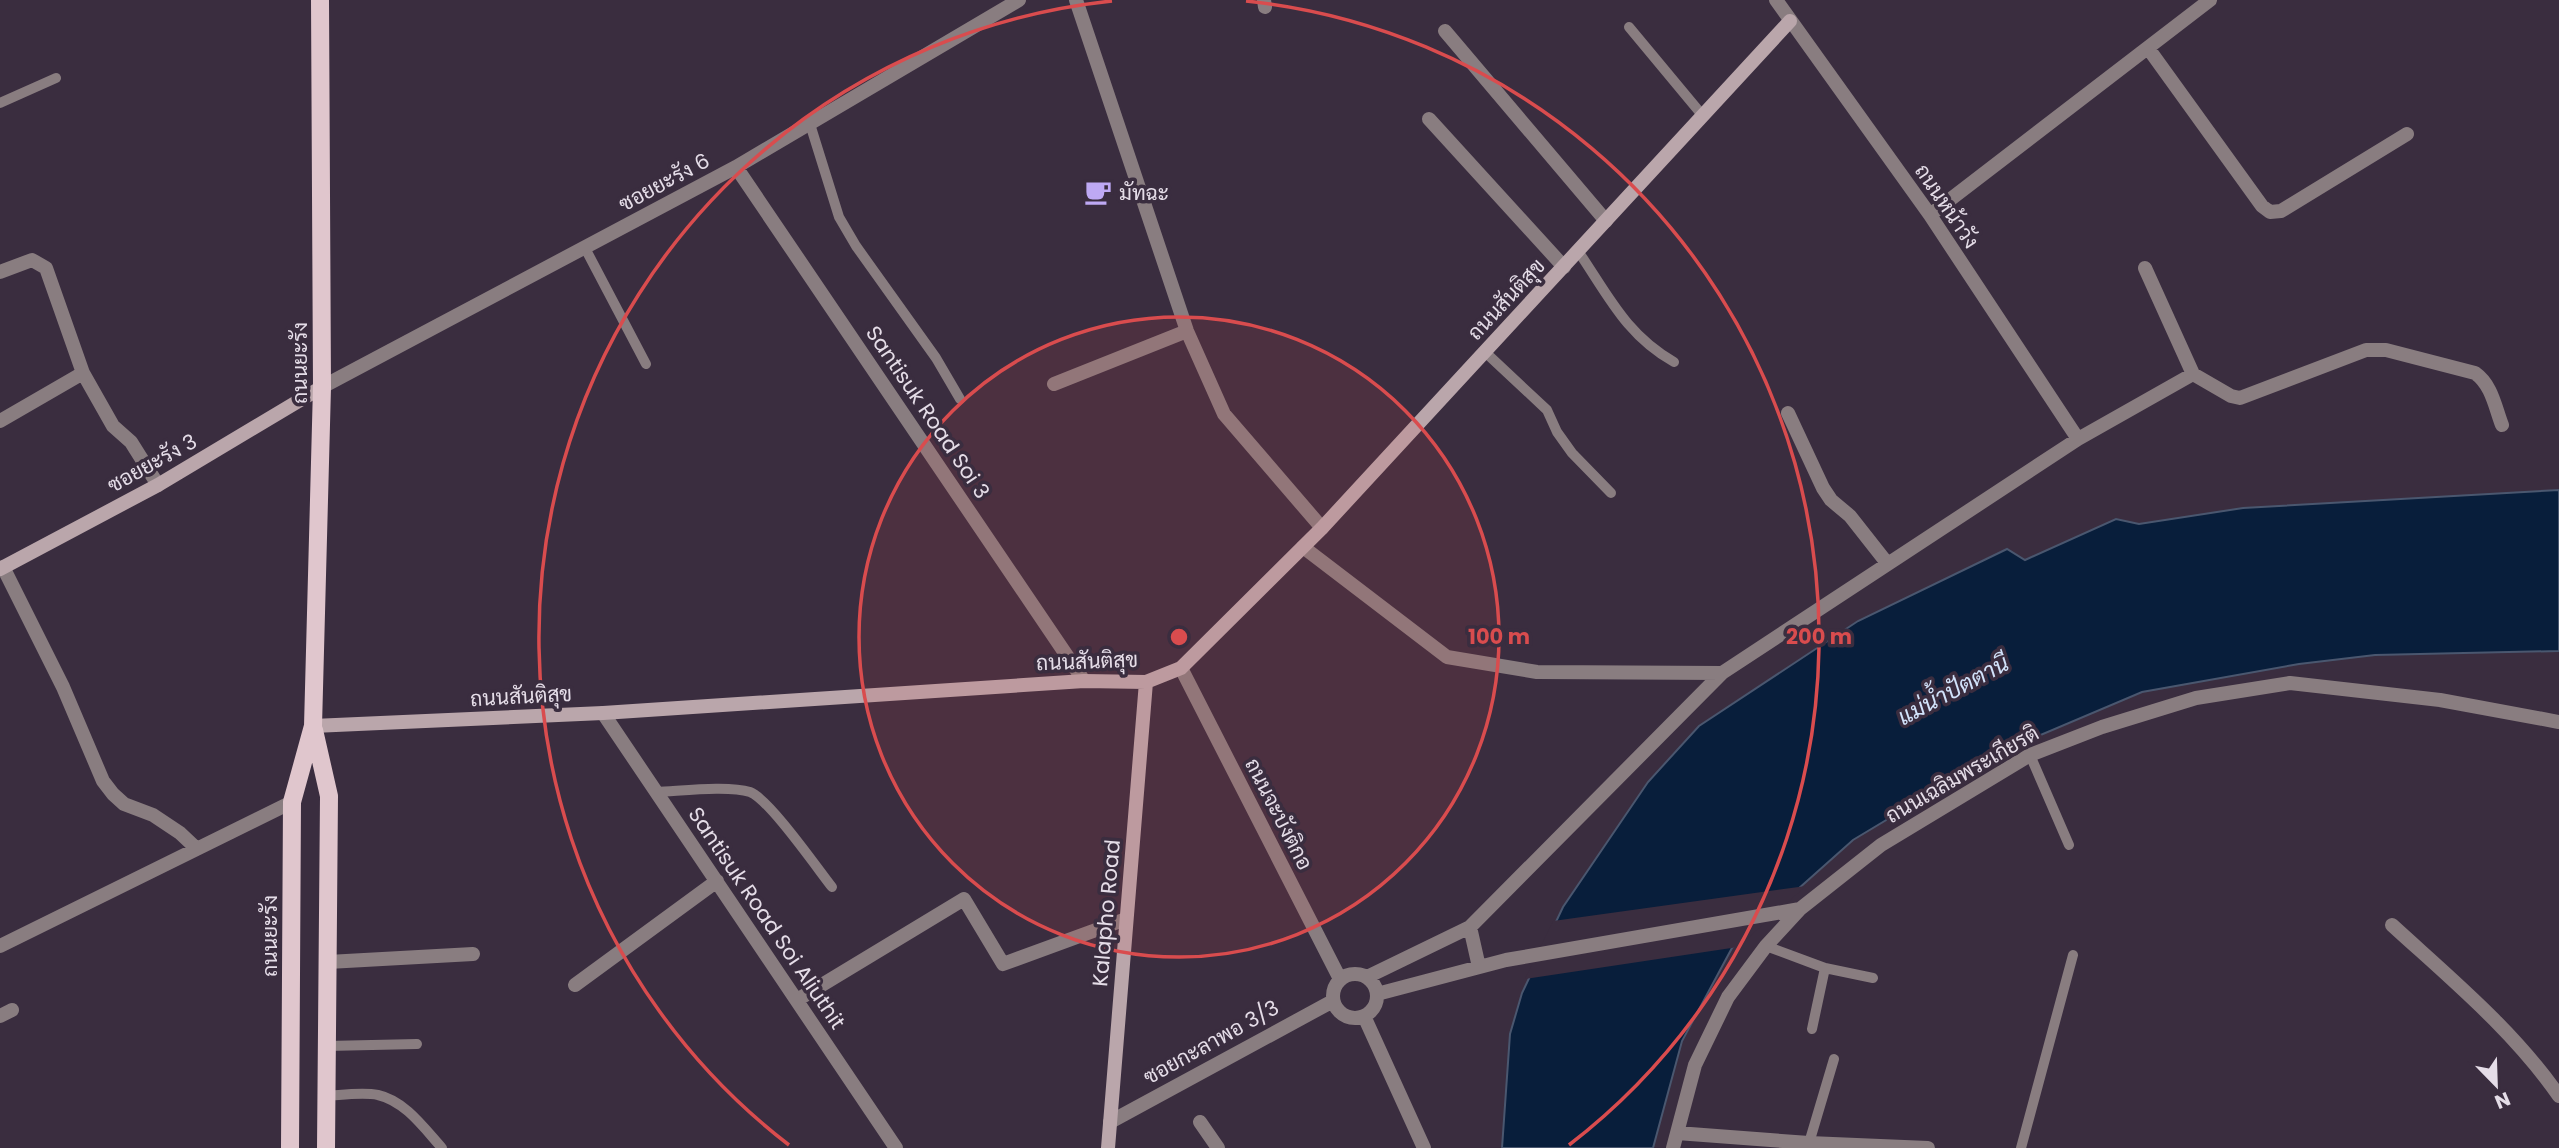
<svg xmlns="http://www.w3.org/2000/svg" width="2559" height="1148" font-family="Poppins,Sarabun,sans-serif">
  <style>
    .water { fill: #081e3b; stroke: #4a576f; stroke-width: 2 }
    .pier { fill: #3a2d3f }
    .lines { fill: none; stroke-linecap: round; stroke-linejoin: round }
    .lane { stroke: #897d80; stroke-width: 10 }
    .street { stroke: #897d80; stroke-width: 14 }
    .secondary { stroke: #baa6ab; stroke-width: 14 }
    .primary { stroke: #e0c6cd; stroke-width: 18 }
    .ring { fill: none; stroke: #d94c4e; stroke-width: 3.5 }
    .labels { text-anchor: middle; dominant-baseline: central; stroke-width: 7; stroke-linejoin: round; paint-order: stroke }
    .street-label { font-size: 21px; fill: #e5dde8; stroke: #3a2d3f }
    .poi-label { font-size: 21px; fill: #e5dde8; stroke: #3a2d3f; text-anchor: start }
    .water-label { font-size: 23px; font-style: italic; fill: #d2e3fb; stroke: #3a2d3f }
    .centre { fill: #d94c4e; stroke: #3a2d3f; stroke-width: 3.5 }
    .ring-label { font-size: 21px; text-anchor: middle; font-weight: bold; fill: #d94c4e; stroke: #3a2d3f; stroke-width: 7; stroke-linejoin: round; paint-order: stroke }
  </style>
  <rect width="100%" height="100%" fill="#3a2d3f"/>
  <path class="water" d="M2559,490V651L2375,655L2299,664L2142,692L1998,753L1853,840L1732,948L1682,1041L1653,1148H1502L1510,1034L1522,993L1563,907L1648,782L1699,726L1858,621L2007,549L2025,560L2116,519L2139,524L2243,508Z"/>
  <path class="pier" d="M1806,886L1738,947L1525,979L1553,921Z"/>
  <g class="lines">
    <path class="lane" d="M1629,27L1703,116
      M0,103L56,78
      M810,124L839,217L856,246L936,358L960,399
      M585,248L646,364
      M1578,251C1608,295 1626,335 1674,362
      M1485,352L1547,410L1557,432L1572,453L1611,493
      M2030,755L2069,845
      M657,792C681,791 728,785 750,792C769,799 817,868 832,887
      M1766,946L1825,968L1873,978
      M1812,1029L1825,968
      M327,1046L417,1044
      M327,1096C343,1095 362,1092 378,1095C405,1101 424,1128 442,1148
      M1809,1143L1834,1059
      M2021,1148L2073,955"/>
    <path class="street" d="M1076,0L1187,331L1224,414L1322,528
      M1264,0L1265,7
      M1776,0L1930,215L2078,439
      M1445,31L1606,221
      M2148,48L2262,206L2270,212L2281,211L2407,134
      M1429,119L1564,267
      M736,167L1084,681
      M1930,215L2210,0
      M2145,268L2193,374
      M0,272L32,260L46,268L83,373L113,426L131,442L158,485
      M1054,384L1187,331
      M322,387L736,167L1019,0
      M1788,413L1823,488L1831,500L1850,516L1887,563
      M0,421L83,373
      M1303,547L1447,657L1537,672L1722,673
      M3,567L63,687L103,781L113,794L124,804L153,815L180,833L197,849
      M1181,668L1340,979
      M603,713L896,1148
      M2392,925C2451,979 2513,1030 2559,1096
      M1470,927L1479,967
      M0,946L292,802
      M328,962L473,954
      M1333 996a22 22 0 1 1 44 0a22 22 0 1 1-44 0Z
      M1367,977L1470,927L1722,673L2078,439L2193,374L2231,396L2240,398L2366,350H2386L2475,373C2492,385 2495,407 2502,425
      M575,985L717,881
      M1377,994L1506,960L1800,909
      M797,1000L964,899L1003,964L1126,919
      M0,1016L12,1010
      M1364,1016L1424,1148
      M1110,1122L1333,1001
      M1200,1122L1218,1148
      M1677,1133L1809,1143L1928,1148
      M1673,1148L1695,1065L1728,997L1766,946L1800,909L1881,845L2030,755L2102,727L2196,698L2290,683L2440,700L2559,722"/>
    <path class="secondary" d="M0,569L158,485L322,387
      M313,726L603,713L1084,681L1146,682L1181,668L1322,528L1790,21
      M1108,1148L1146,682"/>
    <path class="primary" d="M314,730L329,796L326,1148
      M290,1148L292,802L313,726L322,387L320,0"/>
  </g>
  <circle cx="1179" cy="637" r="320" fill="#d94c4e" fill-opacity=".12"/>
  <g class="ring">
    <circle cx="1179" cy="637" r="320"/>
    <path d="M789 1145A640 640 0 0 1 1112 1M1246 1A640 640 0 0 1 1569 1145"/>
  </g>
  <defs>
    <symbol id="cafe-bare" viewBox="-9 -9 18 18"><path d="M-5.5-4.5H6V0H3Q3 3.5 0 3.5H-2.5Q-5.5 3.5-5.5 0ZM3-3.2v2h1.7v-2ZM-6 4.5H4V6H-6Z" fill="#bea9f4" stroke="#3a2d3f" stroke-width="2.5" paint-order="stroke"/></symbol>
  </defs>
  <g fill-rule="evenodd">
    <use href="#cafe-bare" x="1079" y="173" width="38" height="38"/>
  </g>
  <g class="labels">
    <g class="street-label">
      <text transform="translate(664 182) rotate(-28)">ซอยยะรัง 6</text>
      <text transform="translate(1947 206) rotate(56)">ถนนหน้าวัง</text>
      <text transform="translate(1506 299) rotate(-47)">ถนนสันติสุข</text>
      <text transform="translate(299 363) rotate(-90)">ถนนยะรัง</text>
      <text transform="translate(928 412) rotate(56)">Santisuk Road Soi 3</text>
      <text transform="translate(152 463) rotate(-29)">ซอยยะรัง 3</text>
      <text transform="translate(1087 661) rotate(-2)">ถนนสันติสุข</text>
      <text transform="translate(521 696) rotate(-3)">ถนนสันติสุข</text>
      <text transform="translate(1962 774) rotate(-30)">ถนนเฉลิมพระเกียรติ</text>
      <text transform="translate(1279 814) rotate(63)">ถนนจะบังติกอ</text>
      <text transform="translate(1106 913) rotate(-85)">Kalapho Road</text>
      <text transform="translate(767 918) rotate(56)">Santisuk Road Soi Aliuthit</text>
      <text transform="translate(269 936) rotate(-90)">ถนนยะรัง</text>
      <text transform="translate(1211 1042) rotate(-29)">ซอยกะลาพอ 3/3</text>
    </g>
    <g class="poi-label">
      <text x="1119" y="192">มัทฉะ</text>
    </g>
    <g class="water-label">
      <text transform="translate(1953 690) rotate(-28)">แม่น้ำปัตตานี</text>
    </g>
  </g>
  <circle cx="1179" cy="637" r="10" class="centre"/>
  <g class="ring-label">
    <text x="1499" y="644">100 m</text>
    <text x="1819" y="644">200 m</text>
  </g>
  <g transform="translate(2496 1085) rotate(157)" stroke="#3a2d3f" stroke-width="5" paint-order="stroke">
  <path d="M0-5L12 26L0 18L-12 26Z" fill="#e5dde8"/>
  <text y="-10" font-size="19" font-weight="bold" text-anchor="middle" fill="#e5dde8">N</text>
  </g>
</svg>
